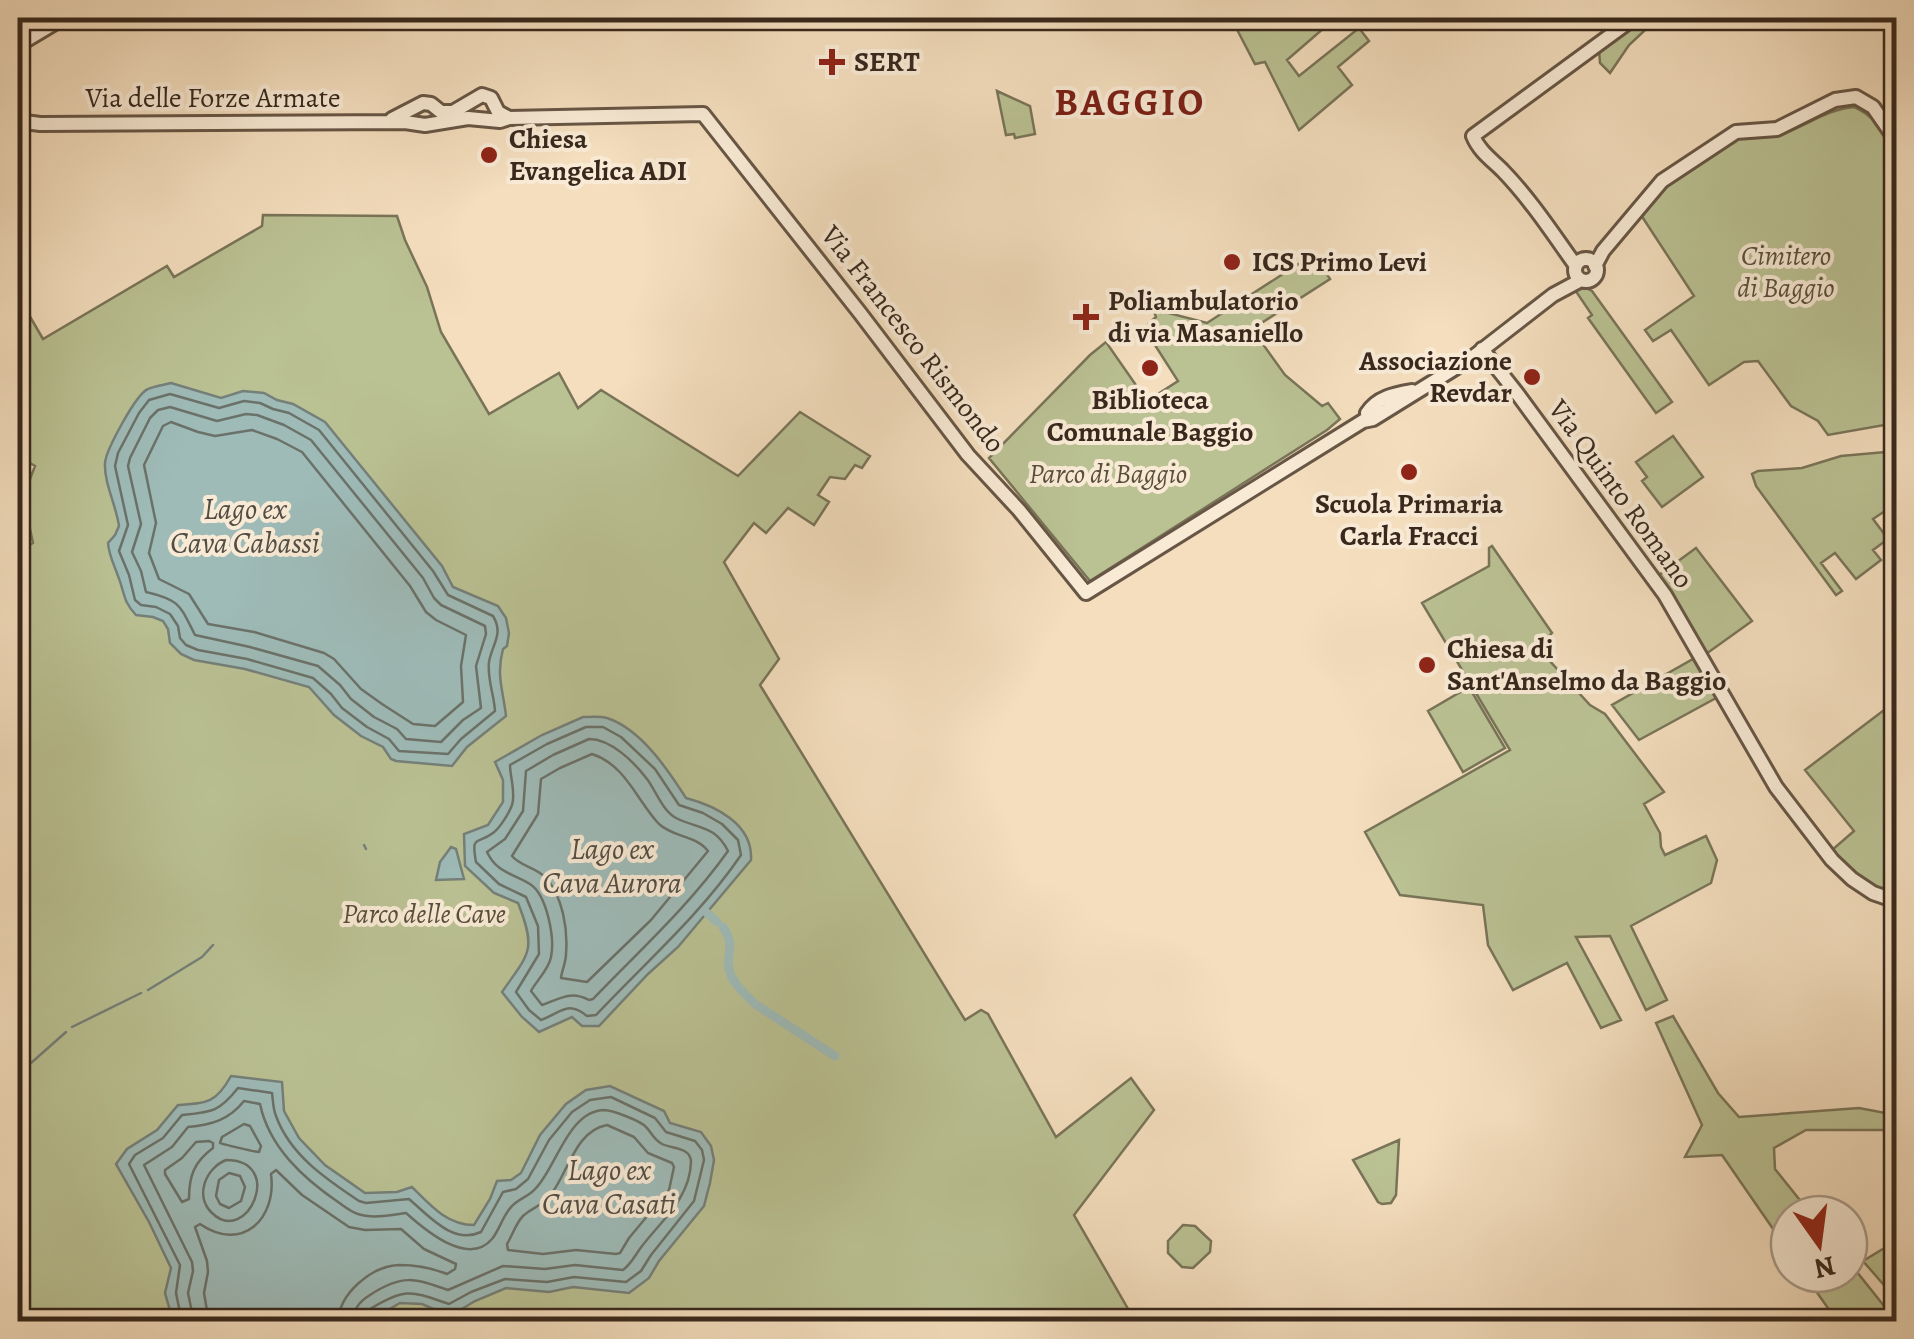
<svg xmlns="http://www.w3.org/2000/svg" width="1914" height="1339" font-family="Alegreya,serif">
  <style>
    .green { fill: #bac193; stroke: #797458; stroke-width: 2.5 }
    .water { fill: #9ebbb8; stroke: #75807a; stroke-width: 2.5 }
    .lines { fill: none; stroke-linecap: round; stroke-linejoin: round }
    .shore { stroke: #6b726a; stroke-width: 2.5 }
    .stream { stroke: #75807a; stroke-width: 2.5 }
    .canal { stroke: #9ebbb8; stroke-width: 9 }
    .minor-casing { stroke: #675645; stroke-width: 18 }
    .minor { stroke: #f8ead5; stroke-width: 12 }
    .poi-dot { fill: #8f2418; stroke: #f8ead5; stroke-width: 4 }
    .labels { text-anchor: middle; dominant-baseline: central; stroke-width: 8; stroke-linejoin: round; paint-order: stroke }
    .poi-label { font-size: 28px; font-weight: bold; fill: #38281d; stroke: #f8ead5; text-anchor: start }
    .street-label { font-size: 28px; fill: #38281d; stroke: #f8ead5 }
    .park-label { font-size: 28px; font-style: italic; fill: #584e3a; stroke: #f8ead5 }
    .water-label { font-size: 30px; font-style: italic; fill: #524d44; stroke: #f8ead5 }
    .district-label { font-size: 38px; font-weight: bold; letter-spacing: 2.5px; fill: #7a1f14; stroke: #f8ead5 }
  </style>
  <rect width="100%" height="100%" fill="#f4debe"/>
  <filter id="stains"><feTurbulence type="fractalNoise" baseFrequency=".002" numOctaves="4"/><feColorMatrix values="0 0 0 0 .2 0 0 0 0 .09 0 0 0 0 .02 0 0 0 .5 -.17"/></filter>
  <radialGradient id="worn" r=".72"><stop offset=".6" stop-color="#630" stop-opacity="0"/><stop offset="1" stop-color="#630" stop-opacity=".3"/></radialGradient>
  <path class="green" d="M1231,18H1327L1331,22L1287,60L1299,76L1359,28L1369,41L1338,67L1352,85L1299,130L1265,62L1255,64Z
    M1647,18H1658L1629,45L1610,73L1600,63L1599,50Z
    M997,91L1030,106L1035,134L1015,138L1014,134L1006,135Z
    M1854,107C1874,115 1885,133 1896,150V423L1828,435L1818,421L1791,406L1758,361L1744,362L1709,385L1671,330L1653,341L1645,330L1694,296L1641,215L1668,182L1743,136C1791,145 1811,111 1854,107Z
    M263,215L397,216L405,240L427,287L441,332L489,414L559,373L578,408L601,390L738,476L800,412L870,456L862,468L855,465L845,479L830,477L818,495L829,502L814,525L788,508L766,533L754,523L724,562L779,659L760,685L965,1020L981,1010L988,1014L1056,1137L1131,1078L1154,1110L1074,1215L1135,1321L914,1322L903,1314L894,1312L908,1321H18V552L33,543L23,497L35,466L18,456V296L43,339L167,266L174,277L262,226Z
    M1314,254L1330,279L1252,329L1285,375L1322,406L1328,403L1340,419L1327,430L1090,581L989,458L1090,355L1106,342L1147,401L1178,381L1146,331L1149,323L1156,317L1153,309L1207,323Z
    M1586,288L1592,291L1672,402L1656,413L1588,318L1592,315L1575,290Z
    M1673,436L1703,477L1662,507L1642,481L1647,477L1636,462Z
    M1896,451V520L1888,509L1873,519L1888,539L1873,550L1881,560L1856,579L1835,553L1821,563L1842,591L1836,595L1756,486L1752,474L1758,471L1802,468L1841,456Z
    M1492,546L1552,633L1538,648L1590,705L1605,714L1664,792L1644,804L1660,833L1661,847L1665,855L1706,836L1717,860L1711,883L1631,926L1667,1000L1646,1010L1610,936L1576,937L1621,1020L1601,1028L1567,963L1513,990L1488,945L1483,905L1400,895L1365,832L1510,750L1422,603L1489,566V548Z
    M1696,548L1752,621L1706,654L1659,575Z
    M1693,659L1716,698L1639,740L1612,705Z
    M1469,687L1505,748L1463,772L1428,711Z
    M1896,701V880L1885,891C1862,881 1848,868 1832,850L1854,831L1805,770Z
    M1673,1016L1718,1093L1739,1117L1859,1108L1896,1115V1130H1806L1774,1148L1775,1169L1811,1214H1789V1252L1722,1155L1685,1157L1702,1125L1656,1023Z
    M1399,1140L1396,1195L1391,1203L1382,1204L1378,1202L1353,1160Z
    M1183,1225L1195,1226L1211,1241L1210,1252L1193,1268L1182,1267L1168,1253V1241Z
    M1896,1241V1299L1863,1261Z
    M1849,1262L1896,1321H1837L1804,1274H1849Z"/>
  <path class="water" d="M171,383L221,398L243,391L264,393L277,400L293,404L325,422L442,566L453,587L498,606L506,618L509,633L507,646L503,649C496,675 503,690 506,716L467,747L452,766L396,761L391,759L383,747L361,736L334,715L309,687L245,669L194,660L181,654L170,643L168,629L163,621L153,617L136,615C122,600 125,593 118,576C114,564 109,556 108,543L115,535L119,526C116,505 104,483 105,463C106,450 136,394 148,389C154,386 164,385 171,383Z
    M583,717C591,717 600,716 607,718C641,729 668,770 686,798C716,806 753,824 751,860L678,947L648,974L599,1026H582L572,1017L539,1032L522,1017L502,992C529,953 537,951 518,903L494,893L465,866L464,834L488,825L503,802V780L495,762L542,735Z
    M451,847L456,849L464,879L436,880L440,862Z
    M231,1076L282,1082L284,1111L299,1138L325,1165L365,1193L397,1192L412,1187C430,1205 447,1225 474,1225L490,1199L497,1181L511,1180L521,1173L540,1135L566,1104L586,1090L610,1086L664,1111L670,1123L701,1132L711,1146L714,1160L710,1183L704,1206L659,1261L649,1278L629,1293L573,1287L549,1292L506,1288L475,1301L450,1316L422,1304L400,1303L369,1321H173L165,1293L171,1268L149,1222L116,1164L127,1149L157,1130L178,1105C208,1103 216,1103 231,1076Z"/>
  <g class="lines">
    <path class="shore" d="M170,394L219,408L244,401L260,403L273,409L289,413L319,430L433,571L448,595L493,616C504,634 492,644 489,662C487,679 494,694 495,711L461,739L448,754L399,751L389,739L367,727L342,708L331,694L313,678L247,659L198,650L186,645L180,638L178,626L170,614L156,607L141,605L135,600L129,575L119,551L128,525L115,466L118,453L139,413L149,400Z
      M170,407L217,421L246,414L257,415L284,425L311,440L423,578L434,598L441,605L485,626L486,634L476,666L481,708L463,720L441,742L406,739L397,729L374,717L351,699L340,685L318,666L250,647L195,635C180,606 181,600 146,592L141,571L132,552L141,524L128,466L130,458L150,418L158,410Z
      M171,422L198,432L215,436L252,430L277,439L302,452L410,586L426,612L436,620L466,635L461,666L463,702L435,726L413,724L382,704L361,689L334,659L324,653L254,632L208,624L189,594L159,579L149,553L156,523L144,465L163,426Z
      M586,727H603L621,737L655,769L679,805L703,813L722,824L738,840L741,855C701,914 645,963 596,1015L587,1016C567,1000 561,1013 541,1020L529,1010L516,992L539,954L538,926L526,897L499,884L476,862C471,834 477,845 493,833C500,828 509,813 512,805C516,793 510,777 510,765L547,744Z
      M589,739C611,739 634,762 647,779C656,791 662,810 676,818C698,829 715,825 728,851C689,906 639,951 593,999L589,1000C570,990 560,999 542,1005L531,991C537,980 549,969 551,957C555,938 547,895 530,884C512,873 497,873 487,852L505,839L523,811L526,771L553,755Z
      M592,754C626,765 637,801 659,824C674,838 696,835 708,851L651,920L587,982L561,978C562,970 566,962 566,954C568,930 563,896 545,877C535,867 520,866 512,856L538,814L541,779L560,768Z
      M244,1124L250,1126L261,1146L259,1152C255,1152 222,1144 220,1143L222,1137Z
      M607,1125L634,1137L648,1153L672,1163L674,1167L669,1190L629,1238L620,1253L616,1254L576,1250L543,1254L508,1250L507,1244C512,1236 516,1223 523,1216C530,1209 541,1206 549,1197C568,1175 574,1131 607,1125Z
      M209,1141L213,1143V1148C194,1162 189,1176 189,1199L182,1202L165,1174V1170L182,1158L196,1142Z
      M226,1160C286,1160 247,1247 212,1213C194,1196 206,1168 226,1160Z
      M229,1173L240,1176L245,1187L241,1201L229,1208L220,1204L216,1196L219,1180Z
      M182,1322L176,1293L180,1265L129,1164L135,1155L163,1138L182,1115C212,1112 219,1112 238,1088L272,1093C273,1100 273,1109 276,1116C290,1155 326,1179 359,1201L366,1203L409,1199C429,1216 453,1245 481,1232L503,1192L516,1189L528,1179L549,1140L572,1112L590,1100L611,1097L655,1118L666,1132L695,1141L702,1150L704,1160L694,1201L651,1255L641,1271L626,1282L574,1277L547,1282L505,1279L471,1292L449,1304C411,1291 406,1287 370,1309L366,1322
      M194,1322L188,1293L193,1271L192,1262L144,1165L172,1147L188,1127C211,1125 229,1120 244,1101L260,1104C269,1147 303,1178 338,1202C344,1206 351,1212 358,1214C372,1219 392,1215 406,1213C425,1230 468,1267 492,1239C500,1229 503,1215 512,1206C518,1199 530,1196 536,1188C556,1168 568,1111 604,1110C612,1110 641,1121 646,1127C652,1133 653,1139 662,1144C672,1149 691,1147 691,1162C690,1198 662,1220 642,1246C635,1255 632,1263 623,1270L575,1265L545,1269L503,1266L448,1290C414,1278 402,1274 370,1295C359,1302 354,1308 353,1322
      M209,1322L204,1293L208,1272L207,1261L195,1227L200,1224C242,1253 277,1219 271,1174L276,1170L302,1195L349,1227L365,1230L401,1229L424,1249L456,1264L455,1269L447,1274C432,1268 416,1265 399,1265C372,1266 339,1293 338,1322"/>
    <path class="stream" d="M364,845L366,849
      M148,990L202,957L213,945
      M72,1027L141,993
      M18,1064L25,1065L31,1063L66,1032"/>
    <path class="canal" d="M707,913L717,922
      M723,927C736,947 726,951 729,969C731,982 746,995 755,1004L835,1056"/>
    <defs>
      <path id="minor" d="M18,45L63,18
        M392,119L423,103L431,104L441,112H453L482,95L491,98L498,112L509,118
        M18,121L40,124L405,122L425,125L468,118L500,121L509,118L703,114L860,313L968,455L1019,510L1086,593L1363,421L1373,419L1473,357L1553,295L1581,280
        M1473,136L1634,18
        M1473,136C1479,151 1492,160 1503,171C1531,200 1553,234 1576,266
        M1575 270a11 11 0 1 1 22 0a11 11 0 1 1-22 0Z
        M1595,266L1603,251L1662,181L1736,132L1777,129L1835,100L1856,97L1873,107L1896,140
        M1482,349L1519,396L1665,595L1776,787L1832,860L1852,879L1873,893L1896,901
        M1368,418L1367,413C1377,397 1395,394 1412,391"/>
    </defs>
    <use href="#minor" class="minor-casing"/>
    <use href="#minor" class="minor"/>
  </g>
  <g class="poi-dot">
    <path d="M827 47h10v10h10v10h-10v10h-10v-10h-10v-10h10z"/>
    <circle cx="489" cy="155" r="10"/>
    <circle cx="1232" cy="262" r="10"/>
    <path d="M1081 302h10v10h10v10h-10v10h-10v-10h-10v-10h10z"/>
    <circle cx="1150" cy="368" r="10"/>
    <circle cx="1532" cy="377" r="10"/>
    <circle cx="1409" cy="472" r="10"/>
    <circle cx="1427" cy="665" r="10"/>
  </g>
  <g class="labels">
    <g class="poi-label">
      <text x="854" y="62">SERT</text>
      <text x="509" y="139">Chiesa<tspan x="509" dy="32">Evangelica ADI</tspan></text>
      <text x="1252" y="262">ICS Primo Levi</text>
      <text x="1108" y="301">Poliambulatorio<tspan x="1108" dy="32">di via Masaniello</tspan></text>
      <text x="1512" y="361" text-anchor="end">Associazione<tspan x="1512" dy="32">Revdar</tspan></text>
      <text x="1150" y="400" text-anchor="middle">Biblioteca<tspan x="1150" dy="32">Comunale Baggio</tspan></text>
      <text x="1409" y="504" text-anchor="middle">Scuola Primaria<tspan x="1409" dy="32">Carla Fracci</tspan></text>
      <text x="1447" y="649">Chiesa di<tspan x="1447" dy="32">Sant'Anselmo da Baggio</tspan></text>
    </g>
    <g class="street-label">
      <text x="213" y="98">Via delle Forze Armate</text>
      <text transform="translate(913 339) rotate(52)">Via Francesco Rismondo</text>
      <text transform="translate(1621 494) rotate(54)">Via Quinto Romano</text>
    </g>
    <g class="park-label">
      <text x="1786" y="256">Cimitero<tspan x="1786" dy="32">di Baggio</tspan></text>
      <text x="1108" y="474">Parco di Baggio</text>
      <text x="424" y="914">Parco delle Cave</text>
    </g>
    <g class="water-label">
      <text x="245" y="509">Lago ex<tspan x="245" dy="34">Cava Cabassi</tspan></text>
      <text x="612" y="849">Lago ex<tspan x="612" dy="34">Cava Aurora</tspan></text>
      <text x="609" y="1170">Lago ex<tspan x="609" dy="34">Cava Casati</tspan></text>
    </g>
    <g class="district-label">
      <text x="1130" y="102">BAGGIO</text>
    </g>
  </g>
  <rect width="1914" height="1339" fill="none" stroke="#f4debe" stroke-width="60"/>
  <rect x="20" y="20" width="1874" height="1299" fill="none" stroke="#38281d" stroke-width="5"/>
  <rect x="30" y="30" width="1854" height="1279" fill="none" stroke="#38281d" stroke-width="2.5"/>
  <g transform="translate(1819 1244) rotate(166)"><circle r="48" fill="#f8ead5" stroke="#ab9c8b" stroke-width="2.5"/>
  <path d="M0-8L18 38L0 25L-18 38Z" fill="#8f2418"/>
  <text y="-15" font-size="28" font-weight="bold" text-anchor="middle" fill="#38281d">N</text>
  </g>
  <rect width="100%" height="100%" filter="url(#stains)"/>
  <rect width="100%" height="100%" fill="url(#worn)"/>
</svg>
